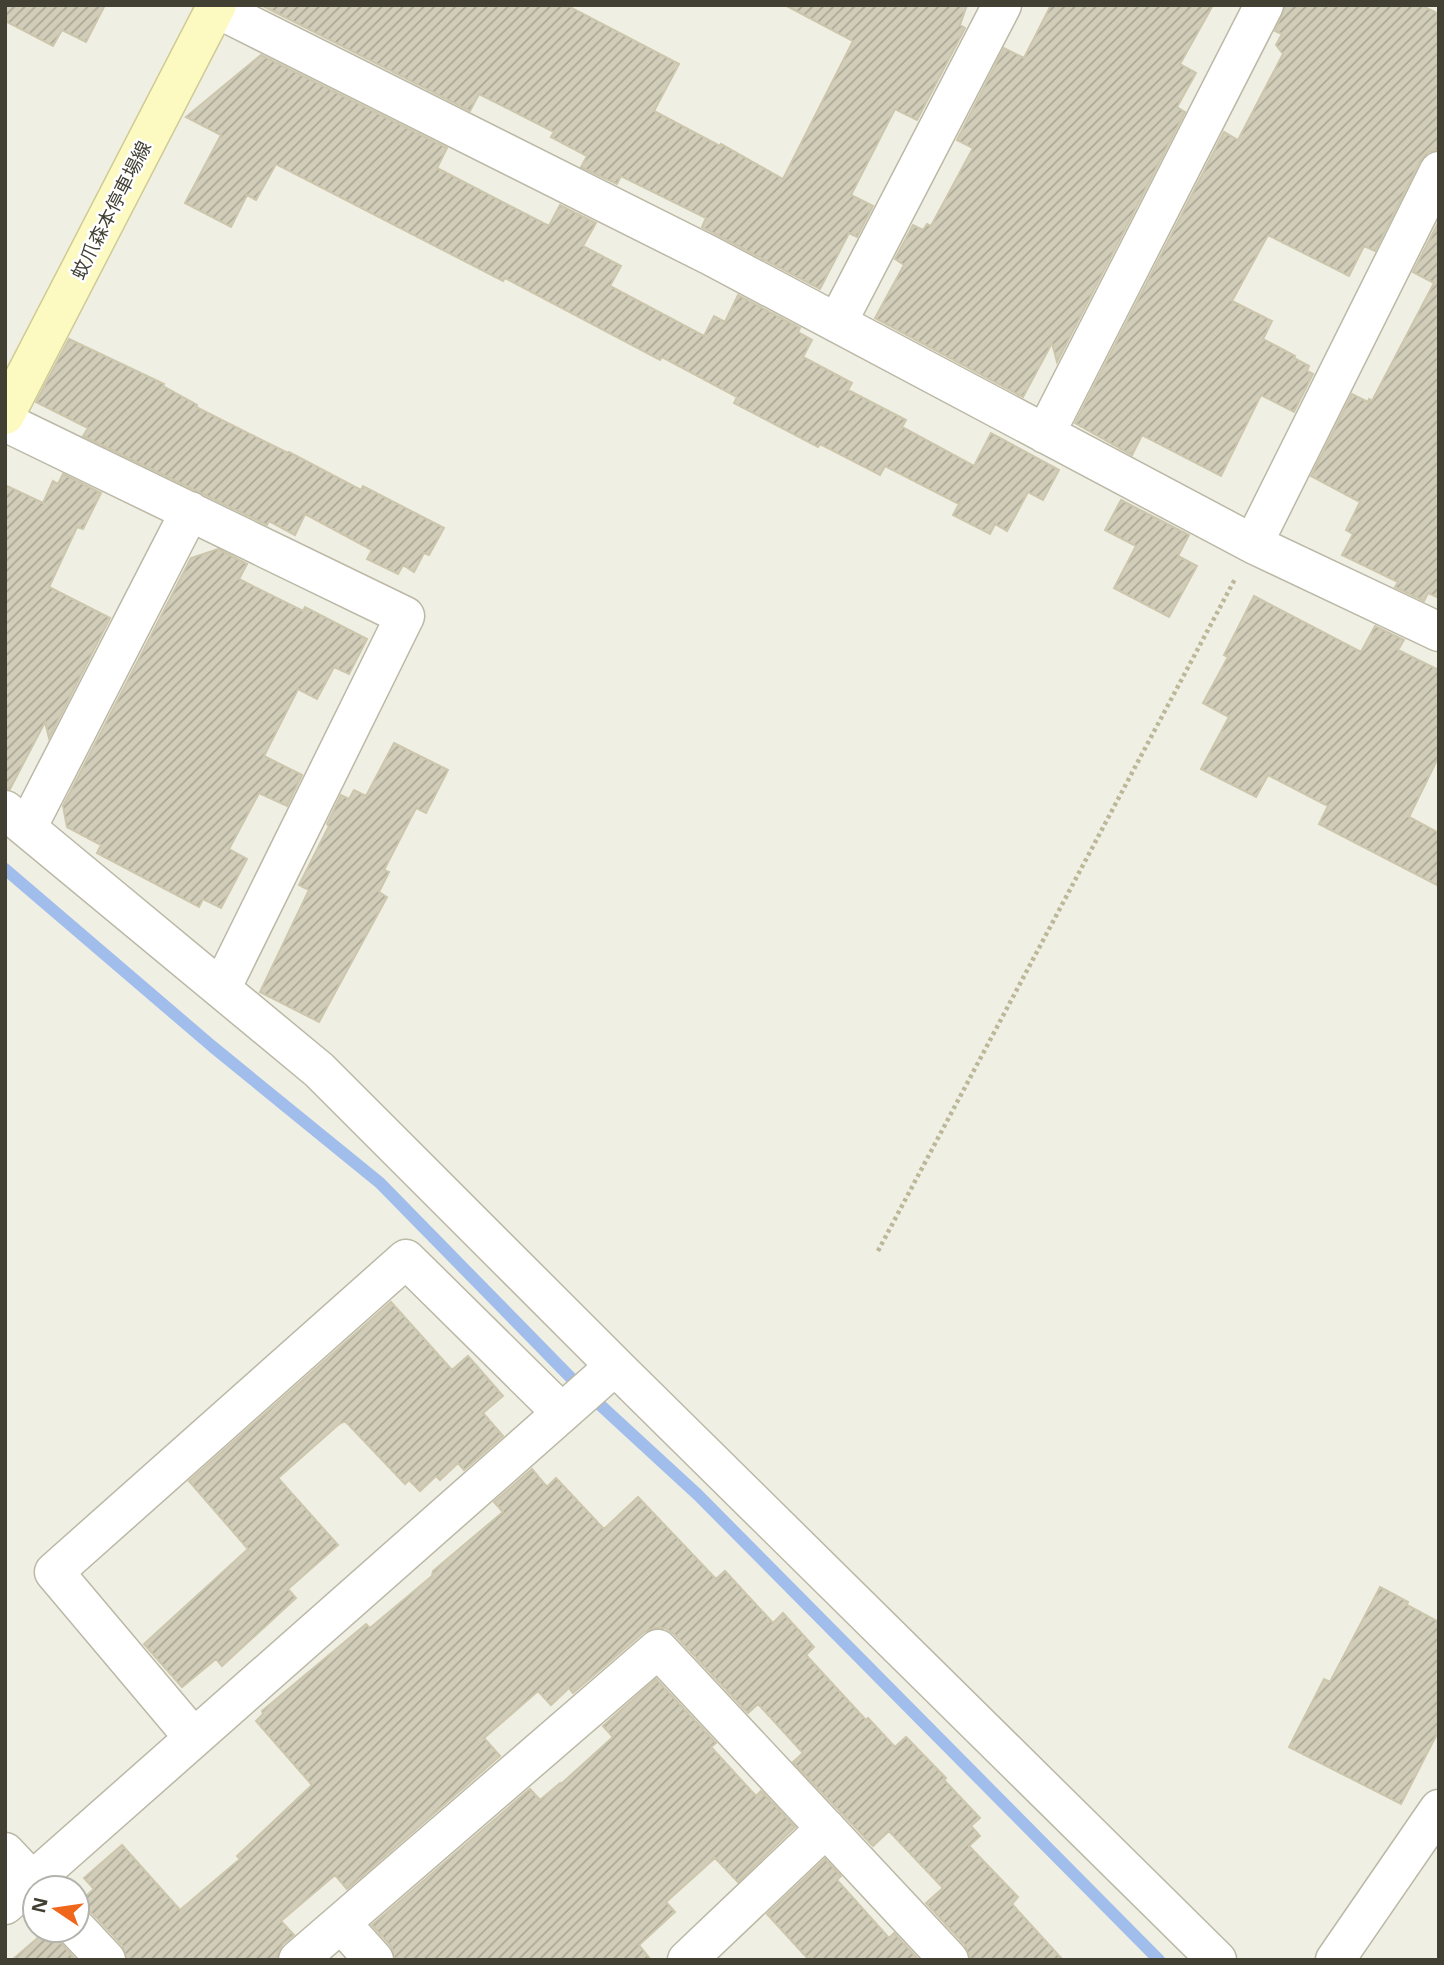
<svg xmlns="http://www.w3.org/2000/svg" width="1444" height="1965" font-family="'Open Sans','Noto Sans JP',sans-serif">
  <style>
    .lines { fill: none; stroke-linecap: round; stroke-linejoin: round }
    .stream { stroke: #a0bdec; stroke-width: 12 }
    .building { fill: url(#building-hatch); stroke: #ccc6ac; stroke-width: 2 }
    .street-casing { stroke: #bbb8a6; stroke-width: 41 }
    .secondary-casing { stroke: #cfcb94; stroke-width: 41 }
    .path { stroke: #bcb798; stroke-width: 4.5; stroke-dasharray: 3.5 3.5; stroke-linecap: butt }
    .street { stroke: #fff; stroke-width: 38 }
    .secondary { stroke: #fcf9c1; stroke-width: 38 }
    .labels { text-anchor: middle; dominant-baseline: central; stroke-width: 5; stroke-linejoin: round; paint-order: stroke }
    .street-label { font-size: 19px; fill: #423f33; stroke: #fff }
  </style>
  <defs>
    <pattern id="building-hatch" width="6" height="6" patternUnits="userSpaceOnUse" patternTransform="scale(1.75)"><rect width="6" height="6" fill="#d1cdb9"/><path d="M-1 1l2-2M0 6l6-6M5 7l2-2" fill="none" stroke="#aba897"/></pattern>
  </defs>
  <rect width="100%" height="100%" fill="#f0efe3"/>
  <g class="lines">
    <path class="stream" d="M5,869L213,1047L380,1183L573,1380
      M598,1403L698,1495L1159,1960"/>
  </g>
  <path class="building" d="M5,5H105L86,42L62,30L53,46L5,21Z
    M261,5H566L679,64L654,111L720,146L721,144L783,179L853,41L785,5H967L960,25L965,28L917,120L895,109L851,195L873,206L857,237L849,233L820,289L702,227L706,218L621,176L617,184L581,167L587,156L551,137L554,132L479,94L470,111Z
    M1051,5H1213L1180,64L1196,73L1177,107L1185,112L1057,362L1052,343L1023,397L875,318L904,265L895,259L913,225L923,230L927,224L931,226L973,148L957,140L1004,48L1024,58Z
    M1286,5H1421L1439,14V149L1428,152L1420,161L1375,251L1364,246L1349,276L1268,235L1232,301L1272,321L1263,339L1295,356L1294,358L1309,366L1307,371L1313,374L1294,412L1261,395L1221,476L1142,435L1132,455L1075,423L1224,132L1238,140L1283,54L1276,45L1282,34L1275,31Z
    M261,55L447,148L437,168L549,226L560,205L596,223L583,246L621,266L610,286L704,336L714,316L725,322L738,295L800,328L798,332L812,340L803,357L852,383L848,390L906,420L902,427L974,466L991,433L1059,470L1043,500L1028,492L1007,531L995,524L990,534L953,515L959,504L885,466L880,475L820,444L818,447L734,403L737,397L662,357L660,360L505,278L503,281L276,164L256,200L247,195L231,227L185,203L221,135L186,117Z
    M1439,221V598L1428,593L1424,601L1395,587L1398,582L1342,555L1353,534L1346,530L1360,502L1311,476L1352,394L1368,402L1369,399L1372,401L1434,283L1413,272Z
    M69,339L164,384L163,386L197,405L196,407L288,453L289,452L361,490L363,486L444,528L429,555L424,553L414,572L403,565L398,574L367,559L372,550L305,514L295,535L269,521L267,525L83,436L88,428L36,402Z
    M63,474L101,493L83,529L77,527L49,587L110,618L49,738L45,722L10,789H5V485L43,503L53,481L58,484Z
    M1121,500L1189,535L1178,556L1197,566L1169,617L1114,588L1136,546L1105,530Z
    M218,549L247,564L239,579L303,611L305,607L367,639L349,674L334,667L317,699L298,689L264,756L302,775L287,806L259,793L229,849L247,859L221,908L203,899L199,907L97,853L101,845L67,827L63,806L191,558Z
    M1254,596L1361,652L1375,626L1404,640L1398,650L1439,670V756L1409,817L1439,833V886L1319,824L1328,806L1268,775L1256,797L1201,769L1229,717L1203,703L1228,657L1224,655Z
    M394,743L448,770L426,813L416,808L384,870L389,872L379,892L387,897L319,1022L260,992L309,890L299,885L329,826L327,824L341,795L349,799L354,790L366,796Z
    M391,1302L452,1370L468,1356L503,1396L483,1413L503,1436L464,1470L458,1463L440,1480L436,1476L420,1491L409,1480L405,1484L345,1421L338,1425L278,1478L338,1545L288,1589L296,1598L222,1666L216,1659L182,1687L144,1644L248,1549L189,1481Z
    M532,1469L547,1487L556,1478L604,1529L638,1497L716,1579L725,1571L773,1623L783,1613L814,1647L806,1655L866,1720L868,1718L895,1747L906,1737L946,1778L944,1780L980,1818L971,1826L980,1836L969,1846L1018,1897L1012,1904L1063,1960H970L965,1945L926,1903L943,1888L889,1831L873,1846L793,1762L803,1753L758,1704L748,1713L674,1634L665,1628H654L644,1632L573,1693L569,1688L551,1705L538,1691L484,1738L500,1756L347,1889L335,1875L281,1921L294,1935L283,1944L278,1952L277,1960H127L122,1945L93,1914L84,1908H77V1904L94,1889L84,1878L122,1845L180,1910L240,1859L237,1856L312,1785L256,1721L263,1714L262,1711L366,1624L370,1628L432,1576L433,1571L503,1512L494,1502Z
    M1380,1587L1408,1602L1407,1605L1439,1622V1730L1401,1804L1289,1747L1324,1679L1330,1682Z
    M656,1679L716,1743L711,1747L756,1796L761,1791L795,1827L738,1882L715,1858L666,1902L675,1912L639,1945L651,1960H395L391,1946L372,1925L530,1789L540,1800L560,1783L561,1784L613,1737L603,1726Z
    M825,1859L841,1876L837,1880L889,1938L894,1933L919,1960H809L767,1914Z
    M47,1930H56L61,1943L76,1960H12Z"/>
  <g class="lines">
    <defs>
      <path id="street" d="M216,8L711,256L1253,544L1439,632
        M837,323L1002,5
        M5,422L405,616L221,989
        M1045,434L1264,5
        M1253,544L1439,171
        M5,810L319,1070L615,1366L5,1905
        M27,828L190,511
        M615,1366L1217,1960
        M194,1738L54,1572L406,1259L562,1413
        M5,1852L39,1888
        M341,1923L374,1960
        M77,1929L106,1960
        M298,1960L658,1649L949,1960
        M687,1960L826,1828
        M1335,1960L1439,1809"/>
      <path id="secondary" d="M5,415L217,5"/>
    </defs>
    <use href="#street" class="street-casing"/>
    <use href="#secondary" class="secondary-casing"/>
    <path class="path" d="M878,1251L1235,579"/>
    <use href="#street" class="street"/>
    <use href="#secondary" class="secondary"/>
  </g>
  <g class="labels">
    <g class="street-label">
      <text transform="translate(111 210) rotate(-63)">蚊爪森本停車場線</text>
    </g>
  </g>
  <rect width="1444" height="1965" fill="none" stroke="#423f33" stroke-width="14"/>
  <g transform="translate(56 1909) rotate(283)"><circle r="33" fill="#ffffff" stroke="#b3b2ad" stroke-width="2"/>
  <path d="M0-5L12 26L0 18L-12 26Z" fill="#f0661a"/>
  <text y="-10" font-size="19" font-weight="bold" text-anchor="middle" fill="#423f33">N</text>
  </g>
</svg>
